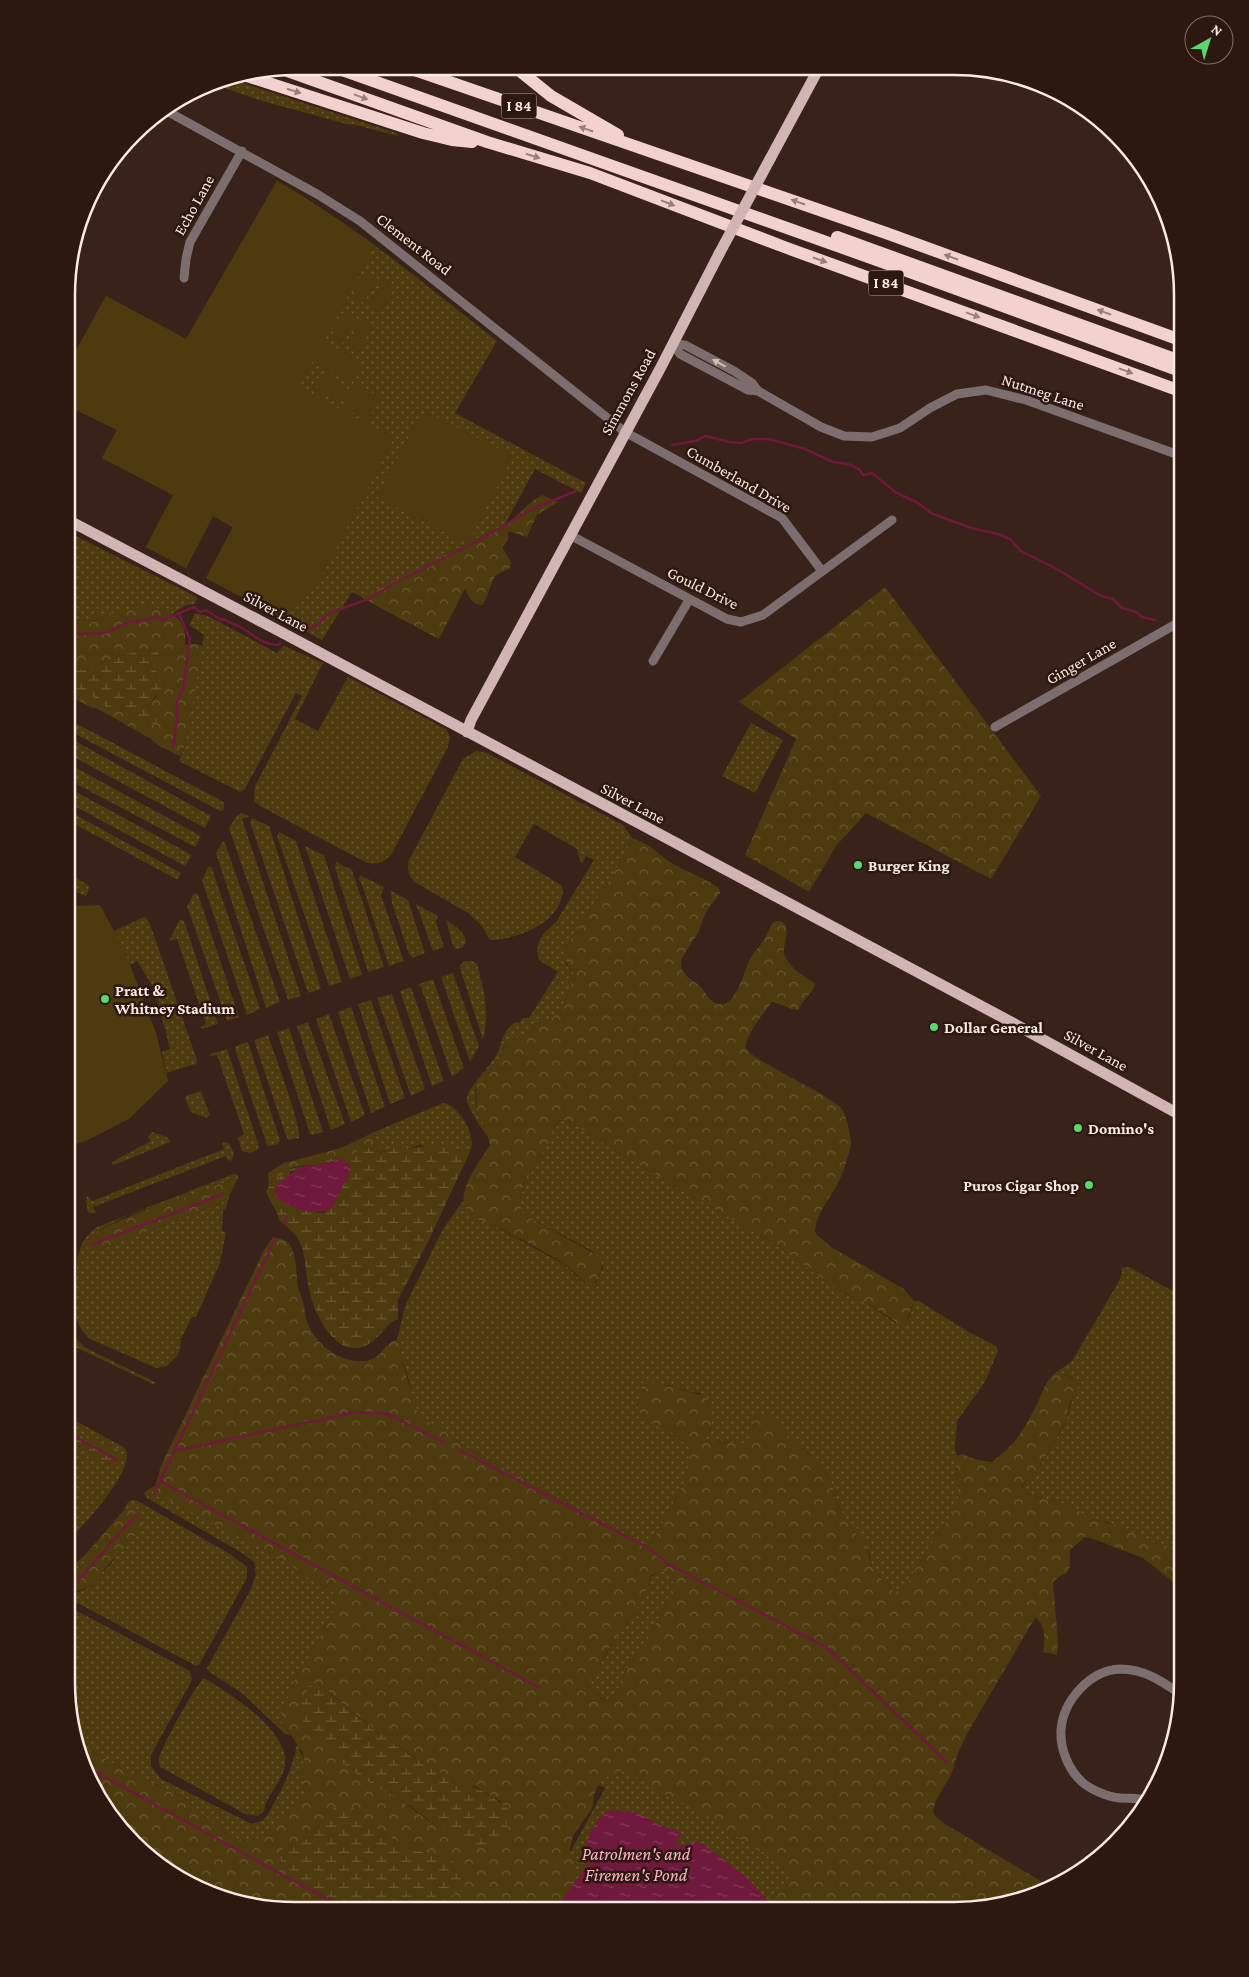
<svg xmlns="http://www.w3.org/2000/svg" width="1249" height="1977" font-family="'Crimson Pro',serif">
  <style>
    .grass { fill: url(#grass-dots); fill-rule: evenodd }
    .forest { fill: url(#forest-crowns); fill-rule: evenodd }
    .wetland { fill: url(#wetland-marsh); fill-rule: evenodd }
    .garden { fill: #4d3a0f }
    .water { fill: url(#water-ripples) }
    .lines { fill: none; stroke-linecap: round; stroke-linejoin: round }
    .stream { stroke: #6f193d; stroke-width: 2.5 }
    .minor { stroke: #7c6e6e; stroke-width: 9 }
    .major { stroke: #d1b5b4; stroke-width: 11 }
    .highway { stroke: #f2d1cf; stroke-width: 12 }
    .major-bridge { stroke: #d1b5b4; stroke-width: 11 }
    .oneway { fill: #997e79 }
    .oneway2 { fill: #cebfbb }
    .poi-dot { fill: #5bd56e; stroke: #2d1810; stroke-width: 2 }
    .labels { text-anchor: middle; dominant-baseline: central; stroke-width: 5; stroke-linejoin: round; paint-order: stroke }
    .shield { fill: #2d1810; stroke: #bcaba4; stroke-width: 1 }
    .shield-label { font-size: 15px; font-weight: bold; fill: #faeae4 }
    .street-label { font-size: 16px; fill: #faeae4; stroke: #2d1810 }
    .poi-label { font-size: 16px; font-weight: bold; fill: #faeae4; stroke: #2d1810; text-anchor: start }
    .water-label { font-size: 18px; font-style: italic; fill: #ffb3c9; stroke: #2d1810 }
    .rim { fill: none; stroke: #faeae4; stroke-width: 2.5 }
  </style>
  <defs>
    <pattern id="grass-dots" width="8" height="8" patternUnits="userSpaceOnUse" patternTransform="scale(1.25)"><rect width="8" height="8" fill="#4d3a0f"/><path d="M2 2h.1M6 6h.1" fill="none" stroke="#685732" stroke-width="1.8" stroke-linecap="round"/></pattern>
    <pattern id="forest-crowns" width="20" height="18" patternUnits="userSpaceOnUse" patternTransform="scale(1.25)"><rect width="20" height="18" fill="#4d3a0f"/><path d="M2 6a3 3 0 1 1 6 0M12 15a3 3 0 1 1 6 0" fill="none" stroke="#685732"/></pattern>
    <pattern id="wetland-marsh" width="20" height="14" patternUnits="userSpaceOnUse" patternTransform="scale(1.25)"><rect width="20" height="14" fill="#4d3a0f"/><path d="M1 5h8M5 5V1M11 12h8M15 12V8" fill="none" stroke="#685732"/></pattern>
    <pattern id="water-ripples" width="26" height="14" patternUnits="userSpaceOnUse" patternTransform="scale(1.25)"><rect width="26" height="14" fill="#6f193d"/><path d="M2 4q2-2 4 0t4 0M15 11q2-2 4 0t4 0" fill="none" stroke="#843b59"/></pattern>
  </defs>
  <rect width="100%" height="100%" fill="#382219"/>
  <path class="grass" d="M230,79L396,133L398,136L351,124L350,125L259,100L210,83Z
    M277,181C356,226 426,285 497,341L455,413L586,483L581,493L535,469L505,524L424,566L439,639L352,592L322,640L206,578L233,527L213,516L186,568L146,547L173,495L102,458L117,430L68,406V365L106,296L186,339Z
    M68,532L197,597L195,604L186,605L172,614L149,606L68,623Z
    M195,613L208,616L277,653L284,646L323,663L295,719L318,731L348,677L446,729L450,737L448,747L391,855C384,862 378,865 367,863L260,806L254,801L255,786L302,696L296,693L245,789L240,792L179,761L185,745L204,635L189,625Z
    M68,719L220,800L224,803V810L220,811L68,730Z
    M751,723L783,740L755,793L722,776Z
    M68,737L211,816L205,828L68,754Z
    M476,751L487,753L623,825L633,839L619,865L566,947L564,952L566,964L573,973V979L564,1004L553,1017L538,1024L530,1032L510,1041L498,1060L478,1079L475,1090L477,1113L486,1128L490,1139L479,1125L466,1101L469,1091C477,1079 488,1068 496,1056C502,1044 503,1029 516,1022L519,1023L523,1018H529L558,972L539,960L537,951L539,941L544,933L556,922L594,860L586,856L582,863L580,861L577,849L534,824L515,857L561,885C564,889 563,894 561,899C554,925 515,940 490,940L482,926L468,913L416,883C408,876 407,870 409,860L463,759Z
    M67,763L201,836L195,847L67,779Z
    M67,787L192,855L185,866L67,802Z
    M67,810L181,873L177,880L176,879L67,820Z
    M241,813L250,816L242,819L301,996L288,1000L229,828L236,817Z
    M252,818L271,827L270,829L321,989L308,993L250,822Z
    M279,832L296,841L342,982L329,986L277,836Z
    M224,840L280,1002L266,1008L216,853Z
    M305,846L324,855L362,975L350,979Z
    M336,862L352,870L384,967L368,972L335,868Z
    M211,866L260,1009L247,1015L202,880L208,868Z
    M67,873L88,885L89,888L86,896L67,888Z
    M360,875L384,887L381,895L404,961L389,966L362,885L359,880Z
    M391,891L408,900L425,953L413,958L409,954L392,903Z
    M194,893L198,894L239,1017L227,1021L187,906Z
    M416,904L438,916L436,922L444,947L433,951Z
    M144,917L147,918L151,927L197,1060L196,1064L166,1073L162,1052L170,1049L155,990L137,961L130,965L114,931Z
    M180,919L184,921L218,1024L202,1029L200,1027L206,1024L177,939L169,941Z
    M446,920C455,926 466,932 466,943L461,948L456,949L453,946Z
    M465,961H472L477,964C484,990 490,1013 483,1040L460,968V965Z
    M453,973L479,1046L470,1062L441,977Z
    M433,979L464,1068L452,1077L421,987L417,985Z
    M411,987L444,1081L432,1086L400,991Z
    M392,994L425,1089L411,1096L377,998Z
    M371,1000L405,1098L390,1104L358,1004Z
    M351,1007L385,1107L371,1113L338,1012Z
    M329,1014L365,1115L351,1122L316,1019Z
    M308,1022L345,1124L331,1130L297,1026Z
    M289,1028L323,1132L312,1135L310,1134L277,1032Z
    M268,1035C273,1050 303,1129 299,1138L289,1140L286,1136L254,1040Z
    M248,1042L280,1140L278,1144L269,1146L267,1145L235,1049L236,1046Z
    M227,1049L259,1146L257,1150L249,1153L242,1151L238,1138L244,1134L217,1055L209,1056L210,1054Z
    M201,1091L210,1115L206,1118L191,1112L185,1099L186,1096Z
    M443,1103C460,1105 479,1139 469,1154L439,1144L430,1147L420,1145L407,1149L377,1152L378,1145L372,1133Z
    M565,1120L574,1124L632,1161L778,1246L839,1291L869,1304L895,1323L908,1319L914,1301H919L967,1331L996,1346L998,1351L985,1382L957,1421L955,1448L957,1456L955,1462L959,1502L911,1576L907,1587L895,1592L886,1585L872,1567L870,1556L866,1545L851,1528L845,1518L835,1497L831,1480L804,1448L789,1440L775,1422L765,1415H759L755,1419L751,1436L744,1443L709,1442L705,1439L711,1429L700,1393L688,1392L672,1385L661,1386L639,1400L637,1405L649,1421L670,1430L681,1441L690,1448L691,1453L685,1481L655,1537L649,1545H643L465,1447L440,1428L425,1420L417,1411L413,1400L408,1377L401,1357L400,1345L397,1340L405,1306L443,1229L463,1201L465,1206L471,1215L497,1227L565,1265L584,1283H596L603,1267L594,1252L523,1214L519,1202L526,1179L549,1141L555,1125L559,1121Z
    M152,1132L167,1137L170,1142L114,1165L112,1162L151,1141L148,1137Z
    M224,1142L230,1144L234,1155L232,1160L229,1161L226,1156L93,1207L96,1213L88,1212L86,1201L87,1196L92,1201L224,1149L222,1144Z
    M234,1174L238,1175V1178L229,1196L226,1208L223,1211L222,1231L226,1233L220,1263L196,1317H192L181,1339L180,1350L177,1356L167,1366L156,1368L90,1339C72,1322 75,1309 74,1286L76,1285C78,1260 75,1243 97,1227ZM235,1178L227,1199L221,1203L99,1250L95,1234C119,1216 152,1206 181,1199C200,1195 218,1186 235,1178Z
    M1129,1267L1182,1296V1549L1156,1544L1110,1523L1093,1519L1068,1505L1022,1492C1022,1480 1033,1477 1039,1468C1047,1453 1057,1438 1065,1423C1071,1410 1069,1400 1078,1386L1073,1378L1058,1371L1072,1361L1119,1281L1122,1273L1121,1268Z
    M67,1328L84,1347L157,1383L153,1384L67,1343Z
    M67,1416L125,1448C137,1467 88,1520 75,1534H66Z
    M155,1486L157,1491L273,1554L309,1578L333,1591L335,1601L333,1612L307,1661L295,1679L281,1716L282,1722L291,1736L285,1734L242,1693L209,1672L207,1668L251,1589L256,1574L254,1562L242,1553L147,1498L144,1494L147,1490Z
    M132,1500H136L230,1554L247,1567V1578L199,1665L196,1666L66,1597V1587L69,1591L78,1592L93,1585L100,1574L110,1565L120,1551L129,1508L123,1511L128,1502Z
    M84,1556L86,1561C80,1571 70,1574 66,1585V1571Z
    M662,1571L671,1573L674,1578C672,1588 668,1599 664,1608C652,1634 633,1655 621,1681C618,1689 615,1700 607,1702C601,1696 590,1694 589,1684C596,1674 600,1663 606,1654C617,1636 650,1595 650,1577Z
    M66,1605L190,1671L192,1680L151,1755V1766L161,1779L252,1824C255,1823 260,1822 263,1820C268,1816 271,1808 274,1803C285,1784 293,1766 297,1744L304,1759L301,1769L305,1796L302,1801L261,1837C231,1853 202,1808 180,1796C164,1788 147,1782 132,1774C113,1765 97,1752 78,1744L66,1682Z
    M204,1678C230,1694 295,1733 284,1770C279,1785 266,1796 264,1811L258,1816L247,1815L160,1767C159,1763 158,1759 160,1755C165,1741 194,1687 204,1678Z
    M578,1730L954,1911L539,1910L605,1788L560,1764Z"/>
  <path class="forest" d="M542,495L558,502L537,515L527,537L508,531V540L502,547L511,562L510,568L495,576L483,605C472,605 469,597 465,589L439,639L362,598L505,524C519,516 527,503 542,495Z
    M885,587L1041,796L991,879L866,813L836,846L809,892L745,855L796,739L739,702Z
    M143,606C151,605 159,608 166,611C183,619 186,627 185,645L196,644L203,646L185,745L180,756L161,747L148,737L96,708H92L68,695V688L76,694L91,695L106,707L125,711L144,723L149,711L150,704L157,696L158,677L155,669L158,652L142,649L107,661L87,670L73,669L68,673V623Z
    M633,839C648,842 658,854 670,862C686,872 704,877 719,888L720,893C716,900 710,905 706,912C703,918 701,926 698,933C693,941 686,950 682,959C681,962 681,967 682,970C686,978 696,982 702,988C705,991 706,996 711,1000C733,1018 743,974 749,961C753,952 762,945 766,936C770,930 771,919 780,921C793,925 783,944 784,952C785,964 805,978 815,983C813,995 802,998 799,1010C789,1010 781,1003 772,1002C765,1011 744,1037 746,1048C749,1059 828,1093 842,1109C845,1112 851,1136 851,1141C852,1146 849,1152 848,1156C845,1166 842,1175 837,1185C829,1200 815,1215 815,1233L831,1247L904,1289L914,1301L905,1323L900,1325L869,1304L839,1291L778,1246L632,1161L574,1124C570,1122 564,1118 559,1121C553,1124 552,1136 549,1142C538,1163 512,1189 523,1214L599,1256C605,1265 600,1280 591,1286C580,1281 574,1271 564,1264C545,1251 522,1240 501,1229C488,1221 468,1220 464,1204C460,1187 481,1159 490,1145L486,1128L477,1113L476,1084L478,1079L498,1060L510,1041L530,1032L538,1024L553,1017L564,1004L573,979V973L564,958L563,952L566,947L619,865Z
    M372,1133L378,1145L377,1152C369,1145 361,1149 353,1154L294,1167L271,1183L269,1187L268,1173L284,1163L341,1148Z
    M236,1178L227,1199L221,1203L99,1250L88,1248L85,1242L99,1231L114,1223L167,1201L181,1199Z
    M273,1237C279,1238 287,1240 290,1245C297,1256 296,1274 298,1287C299,1292 302,1297 303,1302C305,1309 305,1317 308,1324C315,1344 341,1363 362,1361C385,1360 381,1343 397,1340L400,1345L401,1357L417,1411L425,1420L440,1428L465,1447L643,1545H649L655,1537L685,1481L691,1453L690,1448L681,1441L670,1430L649,1421L637,1410L642,1384L645,1379L661,1386L672,1385L688,1392L706,1396C712,1410 716,1425 705,1438L709,1442L744,1443L751,1435L755,1419L759,1415H765L775,1422L789,1440L804,1448L831,1480L835,1497L845,1518L851,1528L866,1545L872,1567L886,1585L895,1592L907,1587L911,1576L959,1502L955,1461L957,1456L962,1454L978,1460L992,1462C1001,1454 1010,1448 1017,1438C1024,1429 1030,1417 1035,1408C1042,1395 1045,1379 1058,1371L1078,1381V1386L1070,1402L1066,1421L1037,1471L1025,1482L1022,1487V1492L1068,1505L1093,1519L1119,1526L1156,1544L1182,1549V1589L1143,1558L1096,1540L1085,1537L1070,1550V1566L1067,1573L1060,1576L1053,1582L1058,1640L1057,1655L1043,1652C1045,1642 1046,1623 1035,1618L968,1732L958,1753L951,1775L936,1800L933,1811L935,1816L945,1824L1039,1880L1043,1884V1889L1034,1895L954,1911L768,1910L788,1879V1873L777,1859L750,1846L712,1819L692,1807L675,1801L625,1770C612,1772 600,1779 595,1792C593,1798 594,1805 591,1810C584,1821 574,1831 571,1843C569,1852 572,1857 574,1865C578,1877 562,1900 555,1910L445,1909L465,1873L459,1863L403,1846L374,1827L353,1808L326,1812L312,1837L286,1846L306,1883L350,1909H265L208,1893L156,1864L113,1821L84,1769L78,1744C97,1752 113,1765 132,1774C147,1782 164,1788 180,1796C202,1808 231,1853 261,1837L305,1796L301,1769L304,1759L303,1753L282,1722L281,1716L295,1679L307,1661L333,1612L335,1601L333,1591L309,1578L273,1554L175,1504L157,1491L155,1486L161,1466L264,1250ZM662,1571L671,1573L674,1578C672,1588 668,1599 664,1608C652,1634 633,1655 621,1681C618,1689 615,1699 607,1702C601,1696 590,1694 589,1684C596,1674 600,1663 606,1653C618,1636 650,1596 650,1576ZM319,1684L385,1738L423,1763L453,1780L476,1787L502,1802L442,1829C390,1797 344,1751 298,1711L306,1696L309,1686Z
    M129,1508L135,1510L144,1518L139,1531L100,1574L93,1585L72,1593L66,1587C69,1574 79,1571 86,1561L84,1556L123,1511Z"/>
  <path class="wetland" d="M142,649L158,652L161,658L155,669L162,687L150,704L149,711L157,717L156,725L144,723L125,711L106,707L91,695L76,694L68,688V673L73,669L87,670L107,661Z
    M439,1144L469,1154L429,1240L398,1300V1320H395C384,1327 379,1339 367,1345C336,1361 313,1312 309,1289C305,1274 307,1258 300,1243C296,1233 288,1228 280,1221C277,1209 270,1203 266,1191C284,1161 322,1163 352,1154C357,1152 360,1148 366,1148C371,1148 373,1150 377,1152C383,1154 393,1149 398,1145L407,1149C418,1146 428,1147 439,1144ZM337,1160L349,1175L324,1213H319L287,1205L290,1172L303,1166L317,1165Z
    M67,1424L90,1440L118,1449L120,1457L118,1462L110,1465L67,1442Z
    M314,1683L319,1684C352,1712 386,1741 423,1763C451,1780 487,1787 510,1811C508,1821 500,1847 487,1848C461,1849 422,1813 401,1800C383,1790 365,1781 349,1768C331,1753 314,1734 298,1716C298,1706 306,1696 309,1686Z
    M342,1805L353,1808L374,1827L403,1846L459,1863L463,1868L466,1878L445,1909H350L306,1883L288,1869L281,1861L280,1855L281,1850L286,1846L312,1837L326,1812Z"/>
  <path class="garden" d="M277,181L309,200L375,245L324,341L362,362L351,383L312,362L299,387L394,438L319,581L283,620L206,578L233,527L213,516L186,568L146,547L173,495L102,458L117,430L68,406V365L106,296L186,339Z
    M365,270L377,277L364,303L352,297Z
    M383,280L395,286L381,312L369,306Z
    M345,310L357,317L343,343L331,337Z
    M361,319L373,325L359,352L347,345Z
    M324,375L347,387L339,403L316,390Z
    M354,383L381,397L368,421L342,407Z
    M428,413L513,456L467,544L377,497L420,415Z
    M100,905L124,949L156,1033L168,1081L129,1119L92,1138L67,1148V906Z"/>
  <path class="water" d="M341,1159L349,1164L351,1170L332,1208C320,1218 279,1208 274,1191L279,1183L299,1167L317,1165Z
    M611,1810L638,1813L660,1825L679,1832L681,1835L676,1843L677,1846C686,1846 692,1839 703,1844C726,1863 756,1879 769,1906L768,1910H555L590,1861L591,1858L585,1848C589,1835 597,1815 611,1810Z"/>
  <g class="lines">
    <path class="stream" d="M672,445L695,441L706,436L729,442L741,443L753,439H769L805,449L833,462L848,464L859,469L863,475L872,473L895,492L918,503L931,513L971,528L998,534L1010,539L1021,551L1057,569L1101,596L1113,599L1122,608L1136,612L1142,617L1155,620
      M304,630L316,626L326,616L335,611L369,599L395,583L473,544L534,508L576,491
      M68,635L105,633L132,621L139,622L156,617L163,620L194,607L200,612L206,610L221,620L224,619C230,624 236,624 242,628C254,635 263,645 278,645L280,643
      M1178,639L1183,641
      M173,747L177,720V702L183,689L190,639L179,614
      M284,1223L287,1217
      M91,1245L223,1194
      M67,1432L117,1460
      M459,1450L647,1547L668,1564L826,1647L947,1762
      M175,1451L356,1412L388,1414L445,1443
      M160,1481L540,1688
      M154,1494L275,1239
      M69,1591L136,1515
      M83,1765L345,1909"/>
    <path class="minor" d="M165,110L317,194L360,221L625,432L782,518L822,571
      M184,278L186,259L190,242L242,151
      M673,344L680,354L748,390L758,391L821,427L844,436L872,437L900,428L930,408L957,394L986,390L1026,400L1176,454L1183,459
      M673,344L685,345L734,371L752,383L758,391
      M570,535L727,619L741,622L763,615L892,520
      M653,661L689,600
      M995,727L1183,620
      M1146,1801C1139,1797 1129,1799 1120,1798C1108,1797 1091,1790 1082,1782C1068,1769 1060,1749 1061,1730C1063,1701 1090,1670 1120,1669C1145,1669 1163,1682 1182,1695"/>
    <path class="major" d="M770,159L819,68
      M68,520L281,632L1000,1016L1182,1116
      M467,732L471,720L661,367L719,254"/>
    <path class="highway" d="M331,66L888,264L1183,372
      M406,67L886,233L1183,341
      M515,67L551,96L618,135
      M282,69L487,142L590,173L787,248L1183,392
      M247,76L423,133L452,140L472,142
      M837,237L1183,362"/>
    <path class="major-bridge" d="M719,254L770,159"/>
  </g>
  <defs><path id="oneway-solid" d="M-6-.8H1V-3.2L6.5 0L1 3.2V.8H-6Z" transform="scale(1.25)"/></defs>
  <g class="oneway">
    <use href="#oneway-solid" transform="translate(294 91) rotate(18)"/>
    <use href="#oneway-solid" transform="translate(361 97) rotate(20)"/>
    <use href="#oneway-solid" transform="translate(586 129) rotate(-161)"/>
    <use href="#oneway-solid" transform="translate(533 156) rotate(17)"/>
    <use href="#oneway-solid" transform="translate(798 202) rotate(-161)"/>
    <use href="#oneway-solid" transform="translate(668 203) rotate(21)"/>
    <use href="#oneway-solid" transform="translate(951 257) rotate(-160)"/>
    <use href="#oneway-solid" transform="translate(820 260) rotate(19)"/>
    <use href="#oneway-solid" transform="translate(1104 312) rotate(-160)"/>
    <use href="#oneway-solid" transform="translate(973 315) rotate(20)"/>
    <use href="#oneway-solid" transform="translate(1126 371) rotate(20)"/>
  </g>
  <use class="oneway2" href="#oneway-solid" transform="translate(719 363) rotate(-151)"/>
  <g class="poi-dot">
    <circle cx="858" cy="865" r="5"/>
    <circle cx="105" cy="999" r="5"/>
    <circle cx="934" cy="1027" r="5"/>
    <circle cx="1078" cy="1128" r="5"/>
    <circle cx="1089" cy="1185" r="5"/>
  </g>
  <g class="labels">
    <g class="shield">
      <rect x="501.5" y="93.5" width="35" height="25" rx="4"/>
      <rect x="868.5" y="270.5" width="35" height="25" rx="4"/>
    </g>
    <g class="shield-label">
      <text x="519" y="106">I 84</text>
      <text x="886" y="283">I 84</text>
    </g>
    <g class="street-label">
      <text transform="translate(194 205) rotate(-61)">Echo Lane</text>
      <text transform="translate(414 244) rotate(38)">Clement Road</text>
      <text transform="translate(628 392) rotate(-61)">Simmons Road</text>
      <text transform="translate(1043 392) rotate(18)">Nutmeg Lane</text>
      <text transform="translate(739 479) rotate(30)">Cumberland Drive</text>
      <text transform="translate(703 588) rotate(26)">Gould Drive</text>
      <text transform="translate(276 611) rotate(28)">Silver Lane</text>
      <text transform="translate(1081 661) rotate(-30)">Ginger Lane</text>
      <text transform="translate(633 803) rotate(28)">Silver Lane</text>
      <text transform="translate(1096 1050) rotate(29)">Silver Lane</text>
    </g>
    <g class="poi-label">
      <text x="868" y="865">Burger King</text>
      <text x="115" y="990">Pratt &amp;<tspan x="115" dy="18">Whitney Stadium</tspan></text>
      <text x="944" y="1027">Dollar General</text>
      <text x="1088" y="1128">Domino's</text>
      <text x="1079" y="1185" text-anchor="end">Puros Cigar Shop</text>
    </g>
    <g class="water-label">
      <text x="636" y="1854">Patrolmen's and<tspan x="636" dy="21">Firemen's Pond</tspan></text>
    </g>
  </g>
  <path d="M0 0H1249V1977H0ZM295 75H954A220 220 0 0 1 1174 295V1682A220 220 0 0 1 954 1902H295A220 220 0 0 1 75 1682V295A220 220 0 0 1 295 75Z" fill="#2d1810" fill-rule="evenodd"/>
  <path class="rim" d="M295 75H954A220 220 0 0 1 1174 295V1682A220 220 0 0 1 954 1902H295A220 220 0 0 1 75 1682V295A220 220 0 0 1 295 75Z"/>
  <g transform="translate(1209 40) rotate(39)"><circle r="24" fill="#2d1810" stroke="#7f6c65"/>
  <path d="M0-4L9 19L0 12L-9 19Z" fill="#5bd56e"/>
  <text y="-8" font-size="14" font-weight="bold" text-anchor="middle" fill="#faeae4">N</text>
  </g>
</svg>
